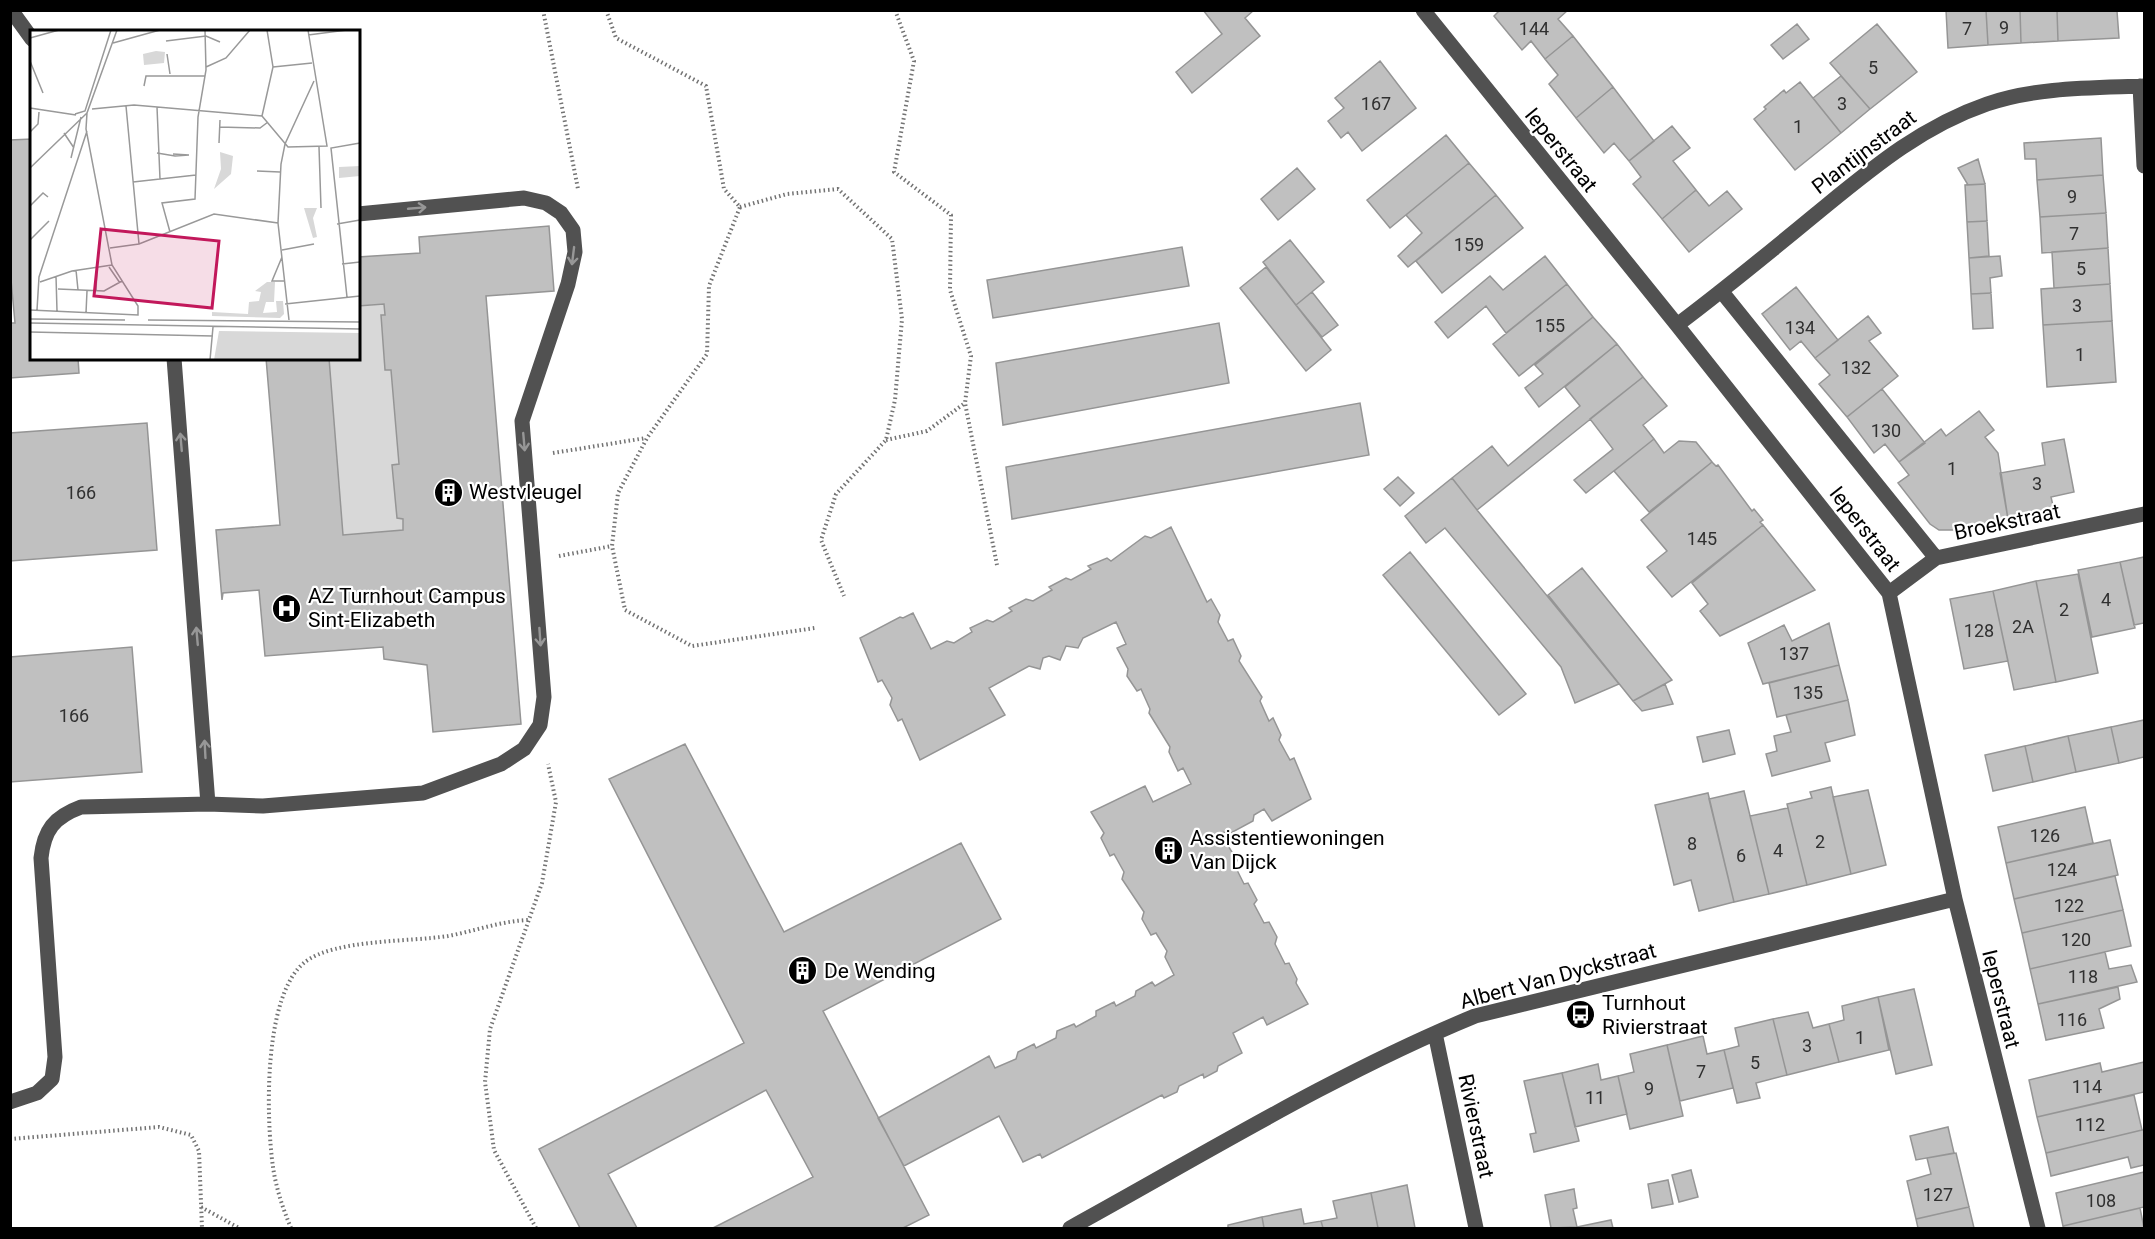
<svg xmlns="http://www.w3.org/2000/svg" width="2155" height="1239" font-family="Roboto,sans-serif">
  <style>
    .green { fill: #d8d8d8 }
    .building { fill: #c0c0c0; stroke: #959595; stroke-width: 1.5 }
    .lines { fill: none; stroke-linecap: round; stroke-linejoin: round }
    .path { stroke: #737373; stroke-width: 4; stroke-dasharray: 1.5 3; stroke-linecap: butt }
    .minor { stroke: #515151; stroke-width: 15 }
    .oneway { stroke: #979797 }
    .labels { text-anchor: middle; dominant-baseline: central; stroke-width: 4.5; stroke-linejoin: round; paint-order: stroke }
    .number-label { font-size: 18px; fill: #303030 }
    .street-label { font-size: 21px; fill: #000; stroke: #fff }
    .poi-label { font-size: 21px; fill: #000; stroke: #fff; text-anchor: start }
    .inset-road { fill: none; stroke: #999; stroke-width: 1.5 }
    .view { fill: #c2185b; fill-opacity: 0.15; stroke: #c2185b; stroke-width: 3 }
    .inset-edge { fill: none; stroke: #000; stroke-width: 3 }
  </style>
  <rect width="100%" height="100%" fill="#fff"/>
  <path class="green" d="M384,304L385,315L381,316L385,370H391L399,464L392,465L397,518L403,519V530L343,535L329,359L358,358L359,306Z"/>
  <path class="building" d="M1203,10H1254L1245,18L1260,36L1192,93L1176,72L1222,34Z
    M1500,10H1568L1558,19L1573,36L1545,59L1531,41L1522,50L1494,16Z
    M1946,10H1986L1988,45L1948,48Z
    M1986,10H2020L2021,43L1988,45Z
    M2020,10H2057L2058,41L2021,43Z
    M2057,10L2117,11L2119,38L2058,41Z
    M1797,24L1809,39L1783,59L1771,45Z
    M1877,24L1917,72L1870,109L1830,63Z
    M1573,36L1613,87L1576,118L1549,84L1558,75L1545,59Z
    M1380,61L1416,108L1362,151L1348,132L1341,138L1328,121L1344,108L1335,98Z
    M1841,76L1870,109L1841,133L1813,98Z
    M1800,82L1841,133L1795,170L1754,119L1766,109L1764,107L1784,90L1786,93Z
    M1613,87L1654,141L1629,161L1614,143L1604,153L1576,118Z
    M1672,126L1690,148L1673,161L1696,190L1662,219L1633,184L1641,177L1629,161Z
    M1446,135L1469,163L1390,228L1367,200Z
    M2101,138L2103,175L2037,180L2036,159H2025L2024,143Z
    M32,139V358H78L79,373L10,378V323H15L10,269V140Z
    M1978,159L1985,184L1968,185L1958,168Z
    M1469,163L1496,195L1408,267L1398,256L1422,233L1406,215Z
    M1297,168L1315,189L1278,220L1261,199Z
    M2103,175L2106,213L2040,217L2037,180Z
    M1985,184L1987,221L1967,222L1965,185Z
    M1696,190L1709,206L1727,191L1742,209L1689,252L1662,219Z
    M1496,195L1523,228L1442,293L1416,261Z
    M2106,213L2108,248L2042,253L2040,217Z
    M1987,221L1989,256L1969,258L1967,222Z
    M549,226L554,291L486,296L521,724L433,732L427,665L384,659L383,647L265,656L259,590L223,593L222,600L216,530L280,525L266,358H329L343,535L403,530V519L397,518L392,465L399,464L391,370H385L381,315H385L384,304L358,306V257L420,253L419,237Z
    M1290,240L1324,282L1296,305L1263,262Z
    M1182,247L1189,286L993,318L987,280Z
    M2108,248L2110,284L2054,288L2052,252Z
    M1545,256L1567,284L1506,333L1486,306L1448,338L1435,322L1490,276L1503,290Z
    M2000,256L2002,276L1990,278L1991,293L1971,294L1969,258Z
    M1266,267L1331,350L1306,371L1240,288Z
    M1567,284L1593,317L1519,376L1493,344Z
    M2110,284L2112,321L2043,325L2041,289Z
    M1796,287L1838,340L1815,358L1801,341L1790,350L1762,314Z
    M1312,292L1338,325L1322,337L1296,305Z
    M1991,293L1993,328L1973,329L1971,294Z
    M1868,316L1881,333L1869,341L1898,376L1847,417L1819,384L1830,375L1815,358Z
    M1593,317L1617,344L1539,407L1525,388L1543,374L1535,365Z
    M2112,321L2116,382L2047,387L2043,325Z
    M1219,323L1229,383L1003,425L996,363Z
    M1617,344L1643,377L1477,510L1452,478L1492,446L1508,466L1580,406L1565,387Z
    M1643,377L1667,406L1643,425L1654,439L1586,493L1574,480L1613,449L1590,419Z
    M1882,389L1925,443L1899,462L1885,444L1874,453L1847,417Z
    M1360,403L1369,455L1012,519L1006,467Z
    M1979,411L1994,430L1985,437L1998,453L2008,519L1958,530H1939L1930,524L1898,483L1909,475L1899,462L1941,429L1946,436Z
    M147,423L157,550L10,561V433Z
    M1654,439L1664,453L1679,441L1696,442L1712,462L1649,512L1614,471Z
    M2064,439L2074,492L2051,497L2054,510L2008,519L2000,473L2045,465L2042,443Z
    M1712,462L1716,466L1718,465L1752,511L1754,509L1763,520L1760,522L1763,525L1672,597L1647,567L1667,551L1641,520Z
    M1398,477L1414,493L1400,506L1384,489Z
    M1452,478L1477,510L1619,684L1575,703L1561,667L1445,528L1426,543L1405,516Z
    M1763,525L1815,590L1720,636L1700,611L1708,604L1692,583Z
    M1171,527L1207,602L1211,599L1220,615L1218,622L1228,641L1233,639L1241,656L1239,661L1262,697L1260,701L1269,721L1273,718L1281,735L1279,740L1290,760L1294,758L1311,799L1272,821L1264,809L1254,815L1253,821L1229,834L1224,832L1218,835L1223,846L1227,844L1237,860L1235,866L1244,884L1248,883L1257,900L1254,904L1264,923L1269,922L1277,937L1275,944L1285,964L1289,963L1297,979L1296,983L1308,1004L1267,1025L1263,1017L1233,1033L1242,1053L1218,1066L1217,1071L1204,1078L1203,1074L1179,1086L1177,1092L1164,1098L1162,1095L1042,1158L1040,1154L1023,1162L999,1116L904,1166L878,1118L989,1056L995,1068L1016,1059L1018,1052L1034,1044L1036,1048L1056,1038L1057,1031L1074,1024L1076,1027L1096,1016V1011L1114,1002L1116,1006L1135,996L1136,991L1152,982L1155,986L1174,975L1165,957L1167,951L1156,933L1151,935L1142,919L1144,912L1122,879L1124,872L1114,854L1110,856L1101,838L1104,833L1091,812L1145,786L1153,802L1191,784L1183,768L1178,771L1169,752L1170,747L1149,713L1150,709L1141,689L1137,691L1127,676L1128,669L1117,648L1126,644L1116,622L1083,638L1078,648L1066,646L1060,660L1049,656L1043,658L1040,669L1029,666L989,688L1005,715L920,760L902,719L898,721L890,705L892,698L882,680L878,682L860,638L900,617L903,618L913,613L931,649L947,641L954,643L972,632L970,628L987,620L993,622L1012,611L1009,608L1026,599L1033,601L1052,590L1049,587L1066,578L1071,580L1091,569L1088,566L1107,558L1111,561L1145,536L1151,538Z
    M1410,552L1526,694L1499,715L1383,575Z
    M2144,557V623L2134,625L2120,562Z
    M2120,562L2135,628L2092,637L2078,570Z
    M1582,568L1672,680L1633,701L1548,595Z
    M2078,574L2098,673L2056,682L2036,581Z
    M2036,581L2056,682L2014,690L1993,591Z
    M1993,591L2008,661L1964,669L1950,599Z
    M1829,623L1839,665L1763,684L1748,643L1784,625L1792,641Z
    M132,647L142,772L10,782V657Z
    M1839,665L1848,700L1777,717L1769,683Z
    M1665,684L1673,704L1642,711L1633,701Z
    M1848,700L1855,735L1825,743L1830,761L1772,776L1766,754L1777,751L1774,736L1791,732L1786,715Z
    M2144,720V757L2119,763L2111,727Z
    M2111,727L2119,763L2076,772L2068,736Z
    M1729,730L1735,754L1703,762L1697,737Z
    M2068,736L2076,772L2033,782L2025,746Z
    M685,744L784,932L961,843L1001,919L823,1011L929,1215L903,1228H713L813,1177L766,1090L608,1174L637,1228H580L539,1149L744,1043L609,779Z
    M2025,746L2033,782L1993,791L1985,755Z
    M1831,787L1851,874L1807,885L1787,804L1812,798L1810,792Z
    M1868,790L1886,865L1851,874L1833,797Z
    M1744,791L1769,894L1734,902L1709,799Z
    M1708,793L1734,902L1699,911L1691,880L1674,885L1655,805Z
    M2085,807L2093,843L2006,863L1998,827Z
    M1788,808L1807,885L1769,894L1750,816Z
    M2110,840L2118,875L2014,899L2006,863Z
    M2115,876L2123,910L2022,933L2014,899Z
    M2123,910L2131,946L2030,969L2022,933Z
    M2105,952L2109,969L2131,965L2137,982L2038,1004L2030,969Z
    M2118,987L2120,999L2099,1009L2104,1028L2046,1040L2038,1004Z
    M1914,989L1932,1065L1896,1074L1878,997Z
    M1878,997L1889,1050L1839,1062L1829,1024L1844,1020L1842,1006Z
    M1808,1012L1813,1028L1829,1024L1839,1062L1787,1075L1773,1019Z
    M1773,1019L1787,1075L1756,1083L1760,1098L1737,1103L1724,1050L1739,1046L1735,1028Z
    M1703,1036L1707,1054L1724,1050L1733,1088L1680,1101L1667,1045Z
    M1667,1045L1683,1116L1630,1129L1618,1076L1634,1072L1630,1054Z
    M2144,1062V1092L2037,1117L2029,1080L2100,1063L2102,1072Z
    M1598,1064L1601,1080L1618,1076L1627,1114L1575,1127L1562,1073Z
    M1562,1073L1579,1141L1534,1152L1530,1134L1536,1133L1524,1081Z
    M2134,1095L2142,1130L2046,1153L2037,1117Z
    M1948,1127L1954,1153L1916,1160L1910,1136Z
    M2142,1130H2144V1165L2131,1168L2128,1157L2051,1176L2046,1153Z
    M1956,1153L1969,1207L1916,1219L1907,1181L1931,1174L1927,1158Z
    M1691,1170L1698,1197L1679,1202L1672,1175Z
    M2144,1172V1207L2063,1226L2056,1193Z
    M1668,1180L1673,1204L1652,1208L1648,1184Z
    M1407,1185L1415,1228H1378L1371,1193Z
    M1574,1189L1577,1208L1573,1209L1577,1227L1551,1228L1545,1195Z
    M1371,1193L1378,1228H1323L1321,1221L1337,1218L1333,1201Z
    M1969,1207L1974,1228H1918L1916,1219Z
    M2140,1208L2144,1228H2064L2063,1226Z
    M1301,1209L1304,1224L1321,1221L1323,1228H1264L1262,1217Z
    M1262,1217L1264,1228H1228V1225Z
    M1611,1220L1613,1228H1571L1577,1227Z"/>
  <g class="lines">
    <path class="path" d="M543,10L578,189
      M606,10L616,38L706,86L724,189L740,207L709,286L707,354L647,438L618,493L612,546L625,610L692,646L815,628
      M895,10L914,61L894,172L951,215L950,290L971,356L965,403L997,565
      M740,207L787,194L838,189L892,239L902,319L895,400L886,440L836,494L821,540L844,596
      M886,440L927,431L965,403
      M553,453L646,438
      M559,556L612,546
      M10,1139L159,1127L191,1135L199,1151L202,1228
      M201,1207L239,1228
      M291,1228C283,1209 276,1188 273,1167C266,1118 263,995 305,962C335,939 410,942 448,936C475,931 501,921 528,920
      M536,1228L494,1150L485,1082L490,1029L542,883L556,802L548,764"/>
    <path class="minor" d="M11,10L32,39
      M1423,10L1677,325L1889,593L1955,899L2038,1228
      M2140,86L2144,166
      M1722,292L1936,558
      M1677,325C1725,289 1770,252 1816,214C1870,170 1920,127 1987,104C2036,87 2093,88 2144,86
      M174,358L208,804
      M1889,593L1936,558L2144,514
      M1435,1033L1476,1228
      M10,1102L37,1093L52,1079L55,1057L41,858C44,830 54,817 81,807L208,804L263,806L423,793L501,764L524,749L540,725L544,697L522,421L568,284L575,252L573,230L561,213L546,203L524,198L358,214
      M1070,1228C1203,1155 1334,1074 1475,1016L1955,899"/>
  </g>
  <defs><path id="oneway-shaft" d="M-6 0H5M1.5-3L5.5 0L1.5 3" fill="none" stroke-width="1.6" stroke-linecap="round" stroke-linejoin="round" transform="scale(1.5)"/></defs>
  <g class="oneway">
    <use href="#oneway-shaft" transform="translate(417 208) rotate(-5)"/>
    <use href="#oneway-shaft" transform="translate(573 256) rotate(97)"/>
    <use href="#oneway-shaft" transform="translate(181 442) rotate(-95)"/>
    <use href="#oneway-shaft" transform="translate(524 442) rotate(85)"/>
    <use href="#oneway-shaft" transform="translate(197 636) rotate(-95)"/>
    <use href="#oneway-shaft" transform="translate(540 637) rotate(86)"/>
    <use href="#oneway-shaft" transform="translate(205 749) rotate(-93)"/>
  </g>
  <defs>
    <symbol id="building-disc" viewBox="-11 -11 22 22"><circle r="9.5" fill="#000" stroke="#fff"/><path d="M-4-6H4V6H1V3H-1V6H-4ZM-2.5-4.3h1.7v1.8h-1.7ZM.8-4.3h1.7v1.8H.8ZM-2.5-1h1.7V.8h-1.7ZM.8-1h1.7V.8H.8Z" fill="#fff"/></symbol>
    <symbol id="hospital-disc" viewBox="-11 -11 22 22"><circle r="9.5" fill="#000" stroke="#fff"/><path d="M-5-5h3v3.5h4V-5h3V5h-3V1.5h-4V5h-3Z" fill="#fff"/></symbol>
    <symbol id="bus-disc" viewBox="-11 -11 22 22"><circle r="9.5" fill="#000" stroke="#fff"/><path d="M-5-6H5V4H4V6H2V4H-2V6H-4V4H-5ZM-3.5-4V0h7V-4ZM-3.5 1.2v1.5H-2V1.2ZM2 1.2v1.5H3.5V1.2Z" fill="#fff"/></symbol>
  </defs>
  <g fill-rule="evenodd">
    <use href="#building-disc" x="432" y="476" width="33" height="33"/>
    <use href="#hospital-disc" x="270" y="592" width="33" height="33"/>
    <use href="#building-disc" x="1152" y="834" width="33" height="33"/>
    <use href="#building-disc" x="786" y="954" width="33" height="33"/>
    <use href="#bus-disc" x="1564" y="998" width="33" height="33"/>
  </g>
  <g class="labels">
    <g class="number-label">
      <text x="2004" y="27">9</text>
      <text x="1534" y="28">144</text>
      <text x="1967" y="28">7</text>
      <text x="1873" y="67">5</text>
      <text x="1376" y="103">167</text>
      <text x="1842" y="103">3</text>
      <text x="1798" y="126">1</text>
      <text x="2072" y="196">9</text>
      <text x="2074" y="233">7</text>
      <text x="1469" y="244">159</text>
      <text x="2081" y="268">5</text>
      <text x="2077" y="305">3</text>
      <text x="1550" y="325">155</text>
      <text x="1800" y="327">134</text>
      <text x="2080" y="354">1</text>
      <text x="1856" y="367">132</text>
      <text x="1886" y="430">130</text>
      <text x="1952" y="468">1</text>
      <text x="2037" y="483">3</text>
      <text x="81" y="492">166</text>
      <text x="1702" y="538">145</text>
      <text x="2106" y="599">4</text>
      <text x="2064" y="609">2</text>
      <text x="2023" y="626">2A</text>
      <text x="1979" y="630">128</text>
      <text x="1794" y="653">137</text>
      <text x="1808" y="692">135</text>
      <text x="74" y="715">166</text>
      <text x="2045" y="835">126</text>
      <text x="1820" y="841">2</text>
      <text x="1692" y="843">8</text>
      <text x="1778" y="850">4</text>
      <text x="1741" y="855">6</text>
      <text x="2062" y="869">124</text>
      <text x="2069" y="905">122</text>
      <text x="2076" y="939">120</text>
      <text x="2083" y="976">118</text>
      <text x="2072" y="1019">116</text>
      <text x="1860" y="1037">1</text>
      <text x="1807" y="1045">3</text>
      <text x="1755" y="1062">5</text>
      <text x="1701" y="1071">7</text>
      <text x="2087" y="1086">114</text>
      <text x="1649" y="1088">9</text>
      <text x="1595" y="1097">11</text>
      <text x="2090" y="1124">112</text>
      <text x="1938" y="1194">127</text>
      <text x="2101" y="1200">108</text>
    </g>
    <g class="street-label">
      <text transform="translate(1561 150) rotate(51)">Ieperstraat</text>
      <text transform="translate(1864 152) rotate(-37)">Plantijnstraat</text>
      <text transform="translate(2007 522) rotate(-12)">Broekstraat</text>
      <text transform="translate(1865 529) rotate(52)">Ieperstraat</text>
      <text transform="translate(1558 976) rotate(-15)">Albert Van Dyckstraat</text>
      <text transform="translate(2001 999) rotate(76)">Ieperstraat</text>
      <text transform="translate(1476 1126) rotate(78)">Rivierstraat</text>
    </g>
    <g class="poi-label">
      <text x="469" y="492">Westvleugel</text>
      <text x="308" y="596">AZ Turnhout Campus<tspan x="308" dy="24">Sint-Elizabeth</tspan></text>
      <text x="1190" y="838">Assistentiewoningen<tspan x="1190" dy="24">Van Dijck</tspan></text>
      <text x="824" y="971">De Wending</text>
      <text x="1602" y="1003">Turnhout<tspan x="1602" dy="24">Rivierstraat</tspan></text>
    </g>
  </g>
  <g transform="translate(30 30)">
    <rect width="330" height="330" fill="#fff"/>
    <path d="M126,21L135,22L134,33L114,35L113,24ZM190,122L203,126L201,144L184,159L191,139ZM330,136V146L309,148V137ZM274,178H287L283,188L287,207L283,208ZM237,252H245L244,272H236L233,283L247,282L246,271H253L254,284L250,288L182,286V282L218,284L219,272L229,271L231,262L225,261ZM189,301L330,303V330H184Z" fill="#d8d8d8"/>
    <path class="inset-road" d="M278,5L317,0M0,8L29,0M136,11L176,6L190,12M83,13L130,0M137,24L140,44M0,31L13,63M176,37L196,28L220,0M243,37L282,33M114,56L116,46H175M96,76L109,214M127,77L130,149M0,78L46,85M62,79L104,75L232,86L258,117L297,116L278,0M45,84L55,81L81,0M232,86L243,37L237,0M189,97L230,98L238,92M0,102L8,94L9,82M34,103L44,118M189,113L190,90M289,117L291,178M127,123L145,126L159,125L143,124M41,128L51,87M0,138L57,83M227,141L250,142M103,152L166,145M0,176L13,163L18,167M307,194L330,190M140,202L132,173L165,169L168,87L176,40L175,0M0,210L19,191M80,218L109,214L184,184L248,193M252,220L284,214M252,227L242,251H254M312,234L330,232M79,237L90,253M46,240L48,260M26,246L27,281M10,252L42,241L82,235M28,259L74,261L92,251M66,261L67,238M317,267L301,118L330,113M255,274L330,266M0,280L108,285V276L82,235L56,99L57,83L87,0M7,280L9,247L57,101M56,283L57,261M0,289L95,290M118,290L330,292M259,290L248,193L251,134L255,114L284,51M0,293L330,299M0,302L183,306M180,330L183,297"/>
    <path class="view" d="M71,199L189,211L182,278L64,266Z"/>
    <rect width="330" height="330" class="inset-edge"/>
  </g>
  <rect width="2155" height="1239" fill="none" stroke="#000000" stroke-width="24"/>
</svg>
